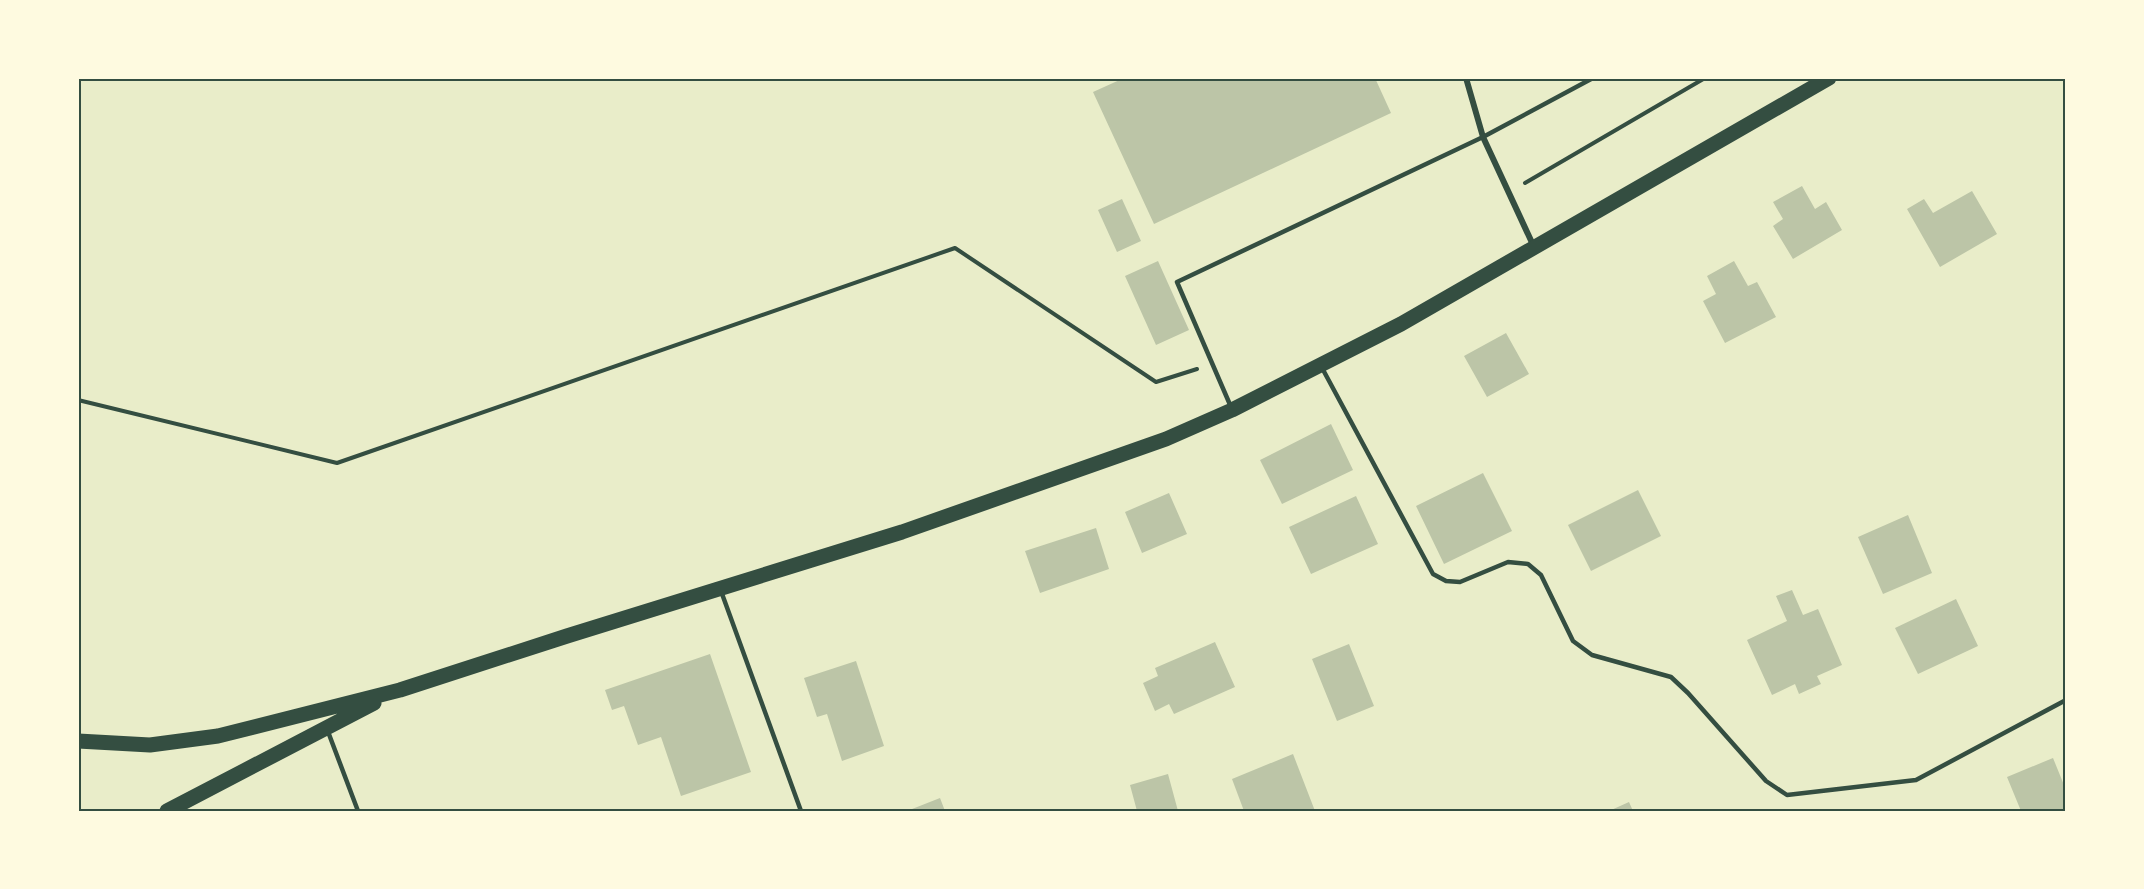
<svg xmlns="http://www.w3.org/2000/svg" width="2144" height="889" font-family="Roboto,sans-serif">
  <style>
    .building { fill: #bcc5a7 }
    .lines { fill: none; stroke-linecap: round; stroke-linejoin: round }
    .path { stroke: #344e41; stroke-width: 4 }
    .service { stroke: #344e41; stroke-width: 4.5 }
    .minor { stroke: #344e41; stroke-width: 6 }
    .primary { stroke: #344e41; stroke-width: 15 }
    .neatline { fill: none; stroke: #344e41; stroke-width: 2 }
  </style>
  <rect width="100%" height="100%" fill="#e9edc9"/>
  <path class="building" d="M1124,78H1375L1391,113L1154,224L1093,92Z
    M1802,186L1815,209L1826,202L1842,230L1793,259L1773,226L1783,219L1773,202Z
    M1972,191L1997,234L1940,267L1907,209L1924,199L1933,213Z
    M1122,199L1141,241L1117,252L1098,210Z
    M1158,261L1189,330L1156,345L1125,276Z
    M1734,261L1748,286L1757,282L1776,317L1725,343L1703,301L1716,294L1707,276Z
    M1506,333L1529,374L1487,397L1464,356Z
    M1331,424L1353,470L1282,504L1260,460Z
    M1483,473L1512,531L1444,564L1416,506Z
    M1638,490L1661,536L1591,571L1568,525Z
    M1169,493L1187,534L1142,553L1125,512Z
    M1356,496L1378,544L1311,574L1289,527Z
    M1908,515L1932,573L1883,594L1858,537Z
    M1096,528L1109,569L1040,593L1025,551Z
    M1792,590L1803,615L1818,609L1842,665L1817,676L1821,684L1799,694L1795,684L1772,695L1747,640L1787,621L1776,596Z
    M1956,599L1978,646L1918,674L1895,628Z
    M1215,642L1235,687L1174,714L1169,704L1155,711L1143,683L1158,676L1155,668Z
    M1349,644L1374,706L1337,721L1312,659Z
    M710,654L751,772L681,796L661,737L638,745L624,706L612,710L605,690Z
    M856,661L884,746L842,761L827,714L817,717L804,678Z
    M1293,754L1315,811H1244L1232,779Z
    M2053,758L2066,790V811H2021L2007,777Z
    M1168,774L1178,811H1137L1130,785Z
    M940,798L945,811H907Z
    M1629,802L1633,811H1609Z"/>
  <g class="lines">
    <path class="path" d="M1525,183L1705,78
      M78,400L337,463L955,248L1156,382L1197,369"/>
    <path class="service" d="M1321,366L1433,574L1446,581L1460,582L1508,562L1528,564L1541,575L1573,641L1592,655L1671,677L1688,693L1766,781L1787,795L1916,780L2066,700
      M1231,407L1177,282L1483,137L1593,78
      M721,591L801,811
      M327,729L358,811"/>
    <path class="minor" d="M1466,78L1483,137L1534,247"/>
    <path class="primary" d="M78,741L150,745L218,736L400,690L567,636L902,532L1166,439L1232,410L1401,324L1829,78
      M167,811L374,703"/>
  </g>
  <rect width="2144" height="889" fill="none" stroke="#fefae0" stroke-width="159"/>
  <rect x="80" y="80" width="1984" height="730" class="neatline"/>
</svg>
